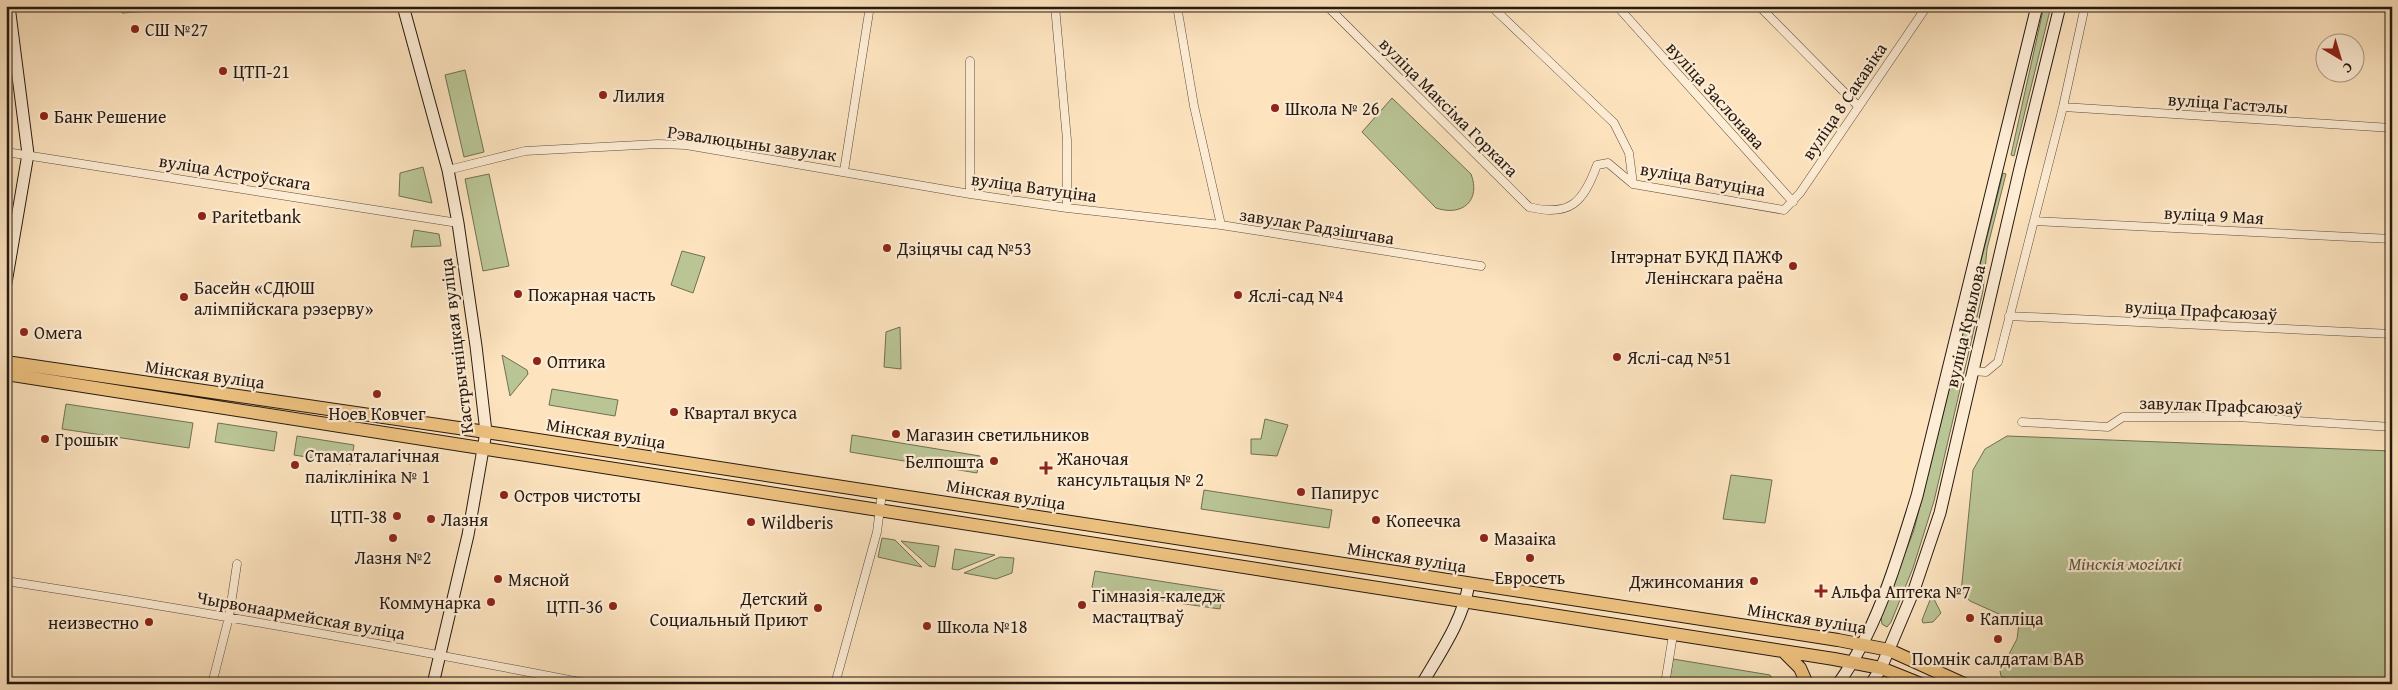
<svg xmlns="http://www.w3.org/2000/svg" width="2398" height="690" font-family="'Gentium Book Plus',serif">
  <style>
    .green { fill: #bac596; stroke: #706f54 }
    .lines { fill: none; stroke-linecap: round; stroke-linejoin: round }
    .minor-casing { stroke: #5c4c3c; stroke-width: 9 }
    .secondary-casing { stroke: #261911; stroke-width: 13 }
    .primary-casing { stroke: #261911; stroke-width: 14 }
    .minor { stroke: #feedd5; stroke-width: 8 }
    .secondary { stroke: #feedd5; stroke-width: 11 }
    .primary { stroke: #eec280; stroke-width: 12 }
    .poi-dot { fill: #8f2418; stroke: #feedd5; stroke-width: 2 }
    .labels { text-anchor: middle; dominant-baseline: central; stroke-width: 4.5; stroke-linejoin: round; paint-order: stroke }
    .poi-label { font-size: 18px; fill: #261911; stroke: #feedd5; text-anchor: start }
    .street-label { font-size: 18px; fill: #261911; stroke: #feedd5 }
    .park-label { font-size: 18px; font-style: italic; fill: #5a5540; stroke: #feedd5 }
  </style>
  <rect width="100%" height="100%" fill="#fde4bf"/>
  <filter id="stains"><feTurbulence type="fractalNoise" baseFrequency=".004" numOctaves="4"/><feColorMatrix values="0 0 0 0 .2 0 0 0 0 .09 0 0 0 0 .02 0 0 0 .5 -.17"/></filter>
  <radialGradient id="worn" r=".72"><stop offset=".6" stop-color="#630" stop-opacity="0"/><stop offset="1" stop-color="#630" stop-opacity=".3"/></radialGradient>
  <path class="green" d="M121,6H193V8L122,13Z
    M2044,6H2051L2014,156L2011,155Z
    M465,70L484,152L464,157L445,75Z
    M1392,98L1471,174C1481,200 1463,217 1436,208L1362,132Z
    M423,167L432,203L399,196L400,173Z
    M2003,173L2006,174L1987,249L1983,291L1934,501L1913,568L1891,622L1887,627L1882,624L1881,615L1914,530Z
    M489,174L509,266L483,271L465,179Z
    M414,230L439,234L441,246L411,247Z
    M682,251L705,257L693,293L671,285Z
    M900,327L901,369L884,367L886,332Z
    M502,355L527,370L528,374L510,396Z
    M552,389L618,400L615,416L549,405Z
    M66,404L193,423L189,448L62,429Z
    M1265,419L1288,425L1277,456L1251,454V439H1261Z
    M218,423L277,432L274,451L215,442Z
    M852,435L980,456L977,473L850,452Z
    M297,436L354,445L351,464L294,455Z
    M2007,436L2392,451V684H2017L2001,676L2000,671L2017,639L2019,623L1970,601L1961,593L1973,470L1985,449Z
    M1731,475L1772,480L1765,523L1723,519Z
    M1204,490L1332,510L1329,528L1201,509Z
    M882,538L895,540L922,567L878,557Z
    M901,541L939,546L935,567L929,566Z
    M955,549L995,555L958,570L952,569Z
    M1000,557L1014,558L1012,573L996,579L964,573Z
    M1095,571L1223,591L1220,609L1095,591L1092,587Z
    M1932,595L1941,613L1933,622L1923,623L1922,620Z
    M1673,659L1770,675L1776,684H1669Z"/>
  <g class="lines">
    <defs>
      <path id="minor" d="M1055,6L1067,140V208
        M1177,6L1194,106L1221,225
        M1327,6L1529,207C1570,217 1583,203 1597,165L1608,163L1633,184L1784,210L1800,193L1927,6
        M1491,6L1614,123L1629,153L1633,184
        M1617,6L1793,202
        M1759,6L1858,106
        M970,61V194
        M2063,107L2392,128
        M6,152L458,223
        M448,170L525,151L658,144L686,145L970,194L1067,208L1221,225L1481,266
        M844,171L870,6
        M2034,221L2392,239
        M2009,316L2392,334
        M1972,371L1986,372L1998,362L2063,107L2085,6
        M2022,422L2108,427L2123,417H2237L2392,427
        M6,581C201,611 396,646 590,684
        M212,684L229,617L237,564
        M835,684L877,532L882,493
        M1665,684L1673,635"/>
      <path id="secondary" d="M403,6L448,170L458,223L476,346L486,432L468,535L433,684
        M6,283L28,154L9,6
        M1422,684C1441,651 1462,622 1469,584
        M1838,684C1878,628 1897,560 1917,496L2037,6
        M1871,684L1881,668L1914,590L1940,513L2020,168L2060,6"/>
      <path id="primary" d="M6,362L486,432L1838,640L1889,650L1964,684
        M6,374L1834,659L1881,668L1921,684
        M1784,652L1800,668L1807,684"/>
    </defs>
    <use href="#minor" class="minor-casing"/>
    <use href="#secondary" class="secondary-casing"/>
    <use href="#primary" class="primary-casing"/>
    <use href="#minor" class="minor"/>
    <use href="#secondary" class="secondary"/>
    <use href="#primary" class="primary"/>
  </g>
  <g class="poi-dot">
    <circle cx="135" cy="29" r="5"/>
    <circle cx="223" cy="71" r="5"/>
    <circle cx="603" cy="95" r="5"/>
    <circle cx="1275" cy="108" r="5"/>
    <circle cx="44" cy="116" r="5"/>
    <circle cx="202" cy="216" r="5"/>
    <circle cx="887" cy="248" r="5"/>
    <circle cx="1793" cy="266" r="5"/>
    <circle cx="518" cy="294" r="5"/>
    <circle cx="1238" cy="295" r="5"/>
    <circle cx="184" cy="297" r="5"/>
    <circle cx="24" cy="332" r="5"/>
    <circle cx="1617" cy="357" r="5"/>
    <circle cx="537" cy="361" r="5"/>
    <circle cx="377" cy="394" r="5"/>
    <circle cx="674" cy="412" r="5"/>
    <circle cx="896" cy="434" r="5"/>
    <circle cx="45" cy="439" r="5"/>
    <circle cx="994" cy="461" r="5"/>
    <circle cx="295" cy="465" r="5"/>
    <path d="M1043.5 460.5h5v5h5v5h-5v5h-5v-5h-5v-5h5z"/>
    <circle cx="1301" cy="492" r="5"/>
    <circle cx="504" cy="495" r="5"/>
    <circle cx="397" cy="516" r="5"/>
    <circle cx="431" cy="519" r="5"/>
    <circle cx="1376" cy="520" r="5"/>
    <circle cx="751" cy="522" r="5"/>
    <circle cx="393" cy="538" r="5"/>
    <circle cx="1484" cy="538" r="5"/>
    <circle cx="1530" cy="558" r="5"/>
    <circle cx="498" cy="579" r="5"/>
    <circle cx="1754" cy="581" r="5"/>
    <path d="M1818.5 583.5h5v5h5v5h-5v5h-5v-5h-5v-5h5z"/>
    <circle cx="491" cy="602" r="5"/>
    <circle cx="1082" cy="605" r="5"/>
    <circle cx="613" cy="606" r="5"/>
    <circle cx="818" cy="608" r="5"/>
    <circle cx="1970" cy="618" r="5"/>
    <circle cx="149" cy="622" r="5"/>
    <circle cx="927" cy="626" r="5"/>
    <circle cx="1998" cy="639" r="5"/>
  </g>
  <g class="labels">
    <g class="poi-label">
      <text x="145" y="29">СШ №27</text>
      <text x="233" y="71">ЦТП-21</text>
      <text x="613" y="95">Лилия</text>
      <text x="1285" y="108">Школа № 26</text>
      <text x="54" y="116">Банк Решение</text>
      <text x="212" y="216">Paritetbank</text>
      <text x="897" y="248">Дзіцячы сад №53</text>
      <text x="1783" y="256" text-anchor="end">Інтэрнат БУКД ПАЖФ<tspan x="1783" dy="21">Ленінскага раёна</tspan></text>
      <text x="194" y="287">Басейн «СДЮШ<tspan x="194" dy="21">алімпійскага рэзерву»</tspan></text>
      <text x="528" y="294">Пожарная часть</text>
      <text x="1248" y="295">Яслі-сад №4</text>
      <text x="34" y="332">Омега</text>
      <text x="1627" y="357">Яслі-сад №51</text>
      <text x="547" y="361">Оптика</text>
      <text x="684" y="412">Квартал вкуса</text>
      <text x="377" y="413" text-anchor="middle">Ноев Ковчег</text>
      <text x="906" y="434">Магазин светильников</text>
      <text x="55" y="439">Грошык</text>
      <text x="305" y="455">Стаматалагічная<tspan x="305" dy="21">паліклініка № 1</tspan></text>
      <text x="1057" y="458">Жаночая<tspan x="1057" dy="21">кансультацыя № 2</tspan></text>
      <text x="984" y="461" text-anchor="end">Белпошта</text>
      <text x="1311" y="492">Папирус</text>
      <text x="514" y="495">Остров чистоты</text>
      <text x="387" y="516" text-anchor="end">ЦТП-38</text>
      <text x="441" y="519">Лазня</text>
      <text x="1386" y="520">Копеечка</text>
      <text x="761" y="522">Wildberis</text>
      <text x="1494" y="538">Мазаіка</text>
      <text x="393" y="557" text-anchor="middle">Лазня №2</text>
      <text x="1530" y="577" text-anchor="middle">Евросеть</text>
      <text x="508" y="579">Мясной</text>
      <text x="1744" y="581" text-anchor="end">Джинсомания</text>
      <text x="1831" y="591">Альфа Аптека №7</text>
      <text x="1092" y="595">Гімназія-каледж<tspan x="1092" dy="21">мастацтваў</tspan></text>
      <text x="808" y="598" text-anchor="end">Детский<tspan x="808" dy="21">Социальный Приют</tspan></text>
      <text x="481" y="602" text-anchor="end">Коммунарка</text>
      <text x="603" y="606" text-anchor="end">ЦТП-36</text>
      <text x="1980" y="618">Капліца</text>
      <text x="139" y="622" text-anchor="end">неизвестно</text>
      <text x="937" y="626">Школа №18</text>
      <text x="1998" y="658" text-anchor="middle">Помнік салдатам ВАВ</text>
    </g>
    <g class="street-label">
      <text transform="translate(1716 95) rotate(48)">вуліца Заслонава</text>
      <text transform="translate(1844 101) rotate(-56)">вуліца 8 Сакавіка</text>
      <text transform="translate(2228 103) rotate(4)">вуліца Гастэлы</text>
      <text transform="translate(1449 107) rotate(45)">вуліца Максіма Горкага</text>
      <text transform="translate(752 143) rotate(8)">Рэвалюцыны завулак</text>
      <text transform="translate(235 172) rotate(9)">вуліца Астроўскага</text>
      <text transform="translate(1703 179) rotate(10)">вуліца Ватуціна</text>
      <text transform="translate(1034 187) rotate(8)">вуліца Ватуціна</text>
      <text transform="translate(2214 215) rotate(3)">вуліца 9 Мая</text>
      <text transform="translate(1317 226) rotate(9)">завулак Радзішчава</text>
      <text transform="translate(2201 310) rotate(3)">вуліца Прафсаюзаў</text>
      <text transform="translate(1965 326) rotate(-77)">вуліца Крылова</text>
      <text transform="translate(456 346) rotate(-97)">Кастрычніцкая вуліца</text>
      <text transform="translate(205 374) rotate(8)">Мінская вуліца</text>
      <text transform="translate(2221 405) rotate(2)">завулак Прафсаюзаў</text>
      <text transform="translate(606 433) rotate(9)">Мінская вуліца</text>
      <text transform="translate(1006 494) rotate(9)">Мінская вуліца</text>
      <text transform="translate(1407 557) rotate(9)">Мінская вуліца</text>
      <text transform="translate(301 615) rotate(10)">Чырвонаармейская вуліца</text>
      <text transform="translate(1807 618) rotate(9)">Мінская вуліца</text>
    </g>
    <g class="park-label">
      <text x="2125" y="563">Мінскія могілкі</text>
    </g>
  </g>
  <rect width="2398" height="690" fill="none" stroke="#fde4bf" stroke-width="25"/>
  <rect x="8" y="8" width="2383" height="675" fill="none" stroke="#261911" stroke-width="2.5"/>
  <rect x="12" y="12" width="2373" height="665" fill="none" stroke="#261911"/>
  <g transform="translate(2340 58) rotate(142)"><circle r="24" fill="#feedd5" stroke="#a89887"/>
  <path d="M0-4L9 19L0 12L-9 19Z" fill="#8f2418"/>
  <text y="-8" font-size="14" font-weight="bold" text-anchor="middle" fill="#261911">С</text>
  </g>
  <rect width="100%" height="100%" filter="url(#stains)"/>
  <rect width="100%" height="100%" fill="url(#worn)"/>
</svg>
